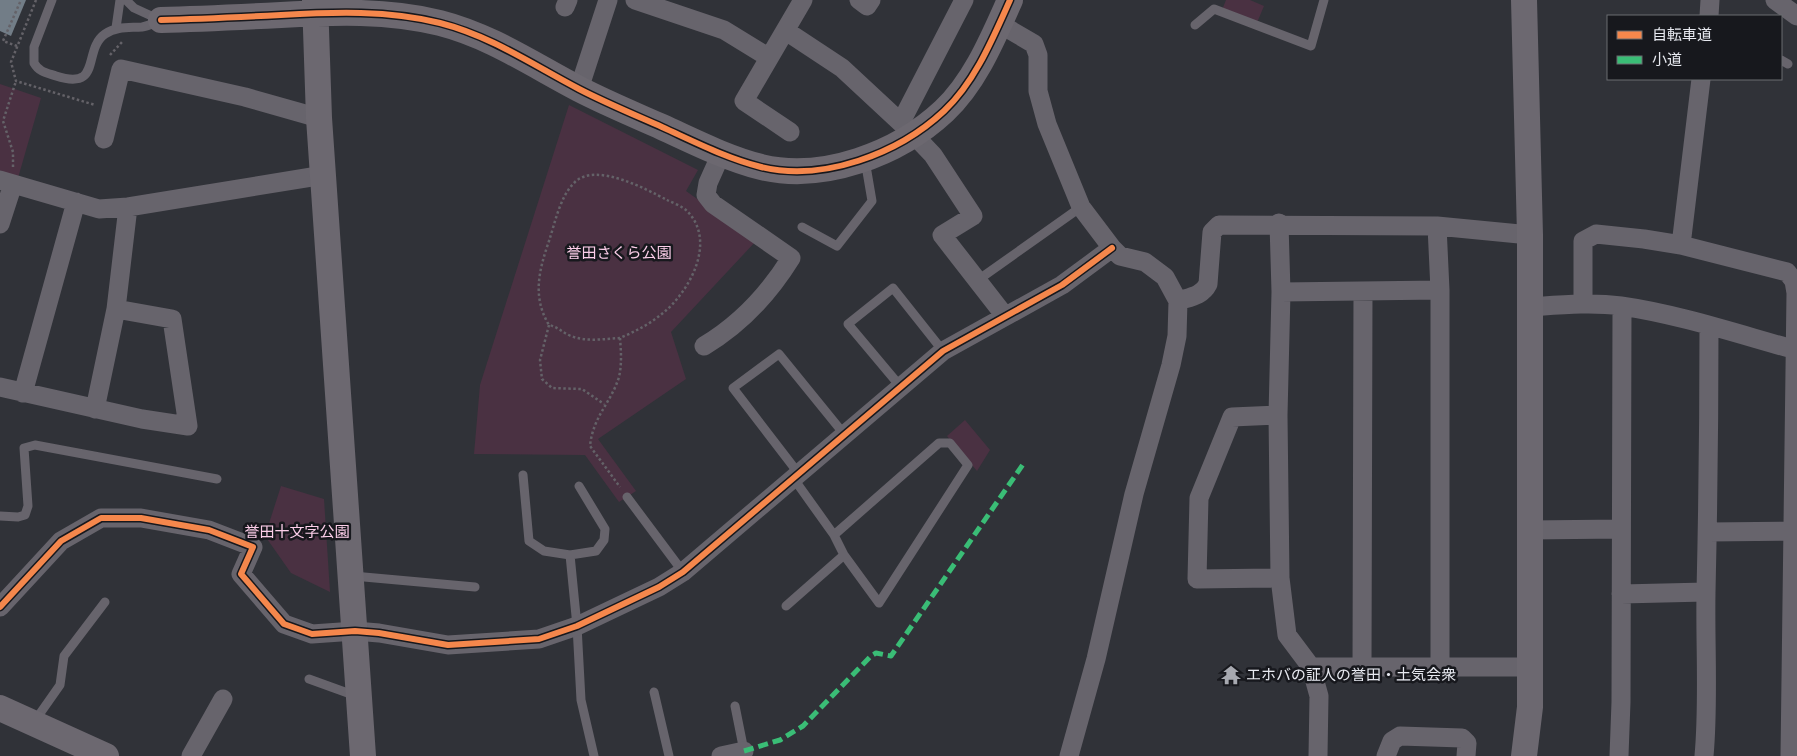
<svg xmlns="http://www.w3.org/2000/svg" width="1797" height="756" font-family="Signika,'Noto Sans JP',sans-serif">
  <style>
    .green { fill: #4a3142 }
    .building { fill: #727d87 }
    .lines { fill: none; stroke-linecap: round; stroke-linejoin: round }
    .path { stroke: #646268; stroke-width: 2.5; stroke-dasharray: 2.5 2.5; stroke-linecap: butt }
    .lane { stroke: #67646c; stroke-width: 9 }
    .street { stroke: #67646c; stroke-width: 19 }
    .secondary { stroke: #6c6870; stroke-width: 26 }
    .quiet { stroke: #3abd76; stroke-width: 5; stroke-dasharray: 10 5; stroke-linecap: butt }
    .cycleway-casing { stroke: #17181d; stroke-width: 9 }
    .cycleway { stroke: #f5874c; stroke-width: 6 }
    .labels { text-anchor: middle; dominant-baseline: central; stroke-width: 5; stroke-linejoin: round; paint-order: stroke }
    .park-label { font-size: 15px; fill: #fccee9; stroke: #17181d }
    .poi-label { font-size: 15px; fill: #e7e9f0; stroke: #17181d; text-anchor: start }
  </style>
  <rect width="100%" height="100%" fill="#303238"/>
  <path class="green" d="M1226,0H1250L1264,6L1256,25L1222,10Z
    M0,84L41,98L18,178L0,173Z
    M569,105L698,170L686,191L756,241L671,332L686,379L598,439L636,491L619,502L585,455L474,454L480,385Z
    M965,420L990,450L977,471L947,436Z
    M281,486L324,499L330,592L291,573L265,536Z"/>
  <path class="building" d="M0,0H26L11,36L0,31Z"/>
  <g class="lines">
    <path class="path" d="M36,0L11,62L16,81L95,105
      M17,46L3,41L21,0
      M110,55L123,41
      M13,167V152L3,121L16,81
      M549,325L540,360L542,379L552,388L582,389L604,404
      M620,338C605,339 586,342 571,336C563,333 558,327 549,325C532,297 539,270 549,241C555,223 560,196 575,182C596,162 646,189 667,200C673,203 682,206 687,211C717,241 690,291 663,313C650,324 636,331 620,338C621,351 622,364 619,377C611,403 593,416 590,446L620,487"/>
    <path class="lane" d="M52,0L34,47V63C39,72 47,73 56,76C103,91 82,50 105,34C117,26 129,28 142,27C148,26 154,23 160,21
      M126,0L134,8L158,19
      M1195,25L1214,9L1311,46L1324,0
      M116,28L120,0
      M1781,60L1788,64
      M802,227L837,246L872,201L865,160
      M978,280L1081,207
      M900,386L848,324L893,288L943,351
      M799,474L733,388L779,354L844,434
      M523,475L529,541L544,551L570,555L577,626L581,700L594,756
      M794,479L834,535L844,555L879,603L968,465L950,443H939L834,535
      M627,497L683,572
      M0,516L18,517L25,515L28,506L24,448L35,445L217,479
      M570,555L596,551L604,540L605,529L579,486
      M353,576L475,587
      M786,606L844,555
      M309,679L356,696
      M654,692L669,756
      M735,706L744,751
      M34,722L60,685L64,656L105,602"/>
    <path class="street" d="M635,0L724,30L768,57
      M859,0L867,6L871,0
      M1775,0L1797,16
      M565,7L568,0
      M1709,16L1710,0
      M1000,24L1034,44L1038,55V91L1047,124L1081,207L1112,248L1120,256L1145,262L1165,277L1178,301L1177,336L1171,365L1134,494L1096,659L1069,756
      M786,31L842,68L913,134L933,155L973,216L942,235L1005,316
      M579,89L608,0
      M901,122L964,0
      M790,132L744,101L803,0
      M104,139L121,69L245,97L319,118
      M0,180L99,209L128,207L324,175
      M1279,223L1281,292L1278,415L1280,578L1287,635L1311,667L1319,696L1318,756
      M0,224L13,184
      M1437,226L1440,290V669
      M1681,245L1701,79
      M1281,292L1440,290
      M1178,301C1190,297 1202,296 1208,284L1212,232L1219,225L1437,226L1530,235
      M1583,303V241L1596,234L1644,239L1681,245L1787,272L1794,281L1796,293L1790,756
      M1530,307C1560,305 1591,302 1621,306C1678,314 1741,335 1796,350
      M704,346C741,324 768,295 791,258L713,204L706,195L708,183L721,154
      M0,387L142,419L188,426L172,319L116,309
      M23,393L76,202
      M95,409L116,309L128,207
      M1278,415L1232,417L1199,498L1197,579L1280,578
      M1529,530L1621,529
      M1709,532L1792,531
      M1621,594L1706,592
      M0,607L61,541L101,518H141L209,530L253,547L241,574L284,624L312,634L355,631L379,633L448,645L539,639L577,626L659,587L683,572L943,351L1062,285L1112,248
      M1311,667H1529
      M1362,667L1363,291
      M191,756L223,699
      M721,756L744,751
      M1386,756L1392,741L1400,736L1462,738L1467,743L1466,756
      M1619,756L1621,702L1622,306
      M1704,756C1709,702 1705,647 1706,592C1708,504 1709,415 1709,326"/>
    <path class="secondary" d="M315,0L319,118L363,756
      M1524,0L1530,235V707L1524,756
      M161,20C201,19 241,17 281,15C334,12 388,10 440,23C491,36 533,65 579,89C606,103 635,115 662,127C695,142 726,158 761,167C823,182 898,154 944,111C975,82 993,38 1010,0
      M0,708L106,756"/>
    <path class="quiet" d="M744,751L780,740L803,726L871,656L876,653L891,656L1024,463"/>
    <defs>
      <path id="cycleway" d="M161,20C201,19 241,17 281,15C334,12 388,10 440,23C491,36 533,65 579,89C606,103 635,115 662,127C695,142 726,158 761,167C823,182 898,154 944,111C975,82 993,38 1010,0
        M0,607L61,541L101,518H141L209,530L253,547L241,574L284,624L312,634L355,631L379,633L448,645L539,639L577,626L659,587L683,572L943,351L1062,285L1112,248"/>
    </defs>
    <use href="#cycleway" class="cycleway-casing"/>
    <use href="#cycleway" class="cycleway"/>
  </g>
  <defs>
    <symbol id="temple-bare" viewBox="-9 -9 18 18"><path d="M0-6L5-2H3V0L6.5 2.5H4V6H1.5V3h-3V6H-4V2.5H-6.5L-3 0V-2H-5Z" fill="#a7a9b0" stroke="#17181d" stroke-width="2.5" paint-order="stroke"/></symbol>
  </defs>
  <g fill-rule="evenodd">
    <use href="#temple-bare" x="1217" y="661" width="28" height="28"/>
  </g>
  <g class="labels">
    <g class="park-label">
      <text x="619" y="253">誉田さくら公園</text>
      <text x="297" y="532">誉田十文字公園</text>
    </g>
    <g class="poi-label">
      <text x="1246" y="675">エホバの証人の誉田・土気会衆</text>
    </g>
  </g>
  <rect x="1607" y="15" width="175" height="65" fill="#17181d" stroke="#6a6c71"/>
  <rect x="1617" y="31" width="25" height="8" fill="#f5874c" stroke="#6a6c71"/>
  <text x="1652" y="40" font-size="15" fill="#e7e9f0">自転車道</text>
  <rect x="1617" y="56" width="25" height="8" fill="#3abd76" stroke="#6a6c71"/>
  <text x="1652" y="65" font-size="15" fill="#e7e9f0">小道</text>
</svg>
